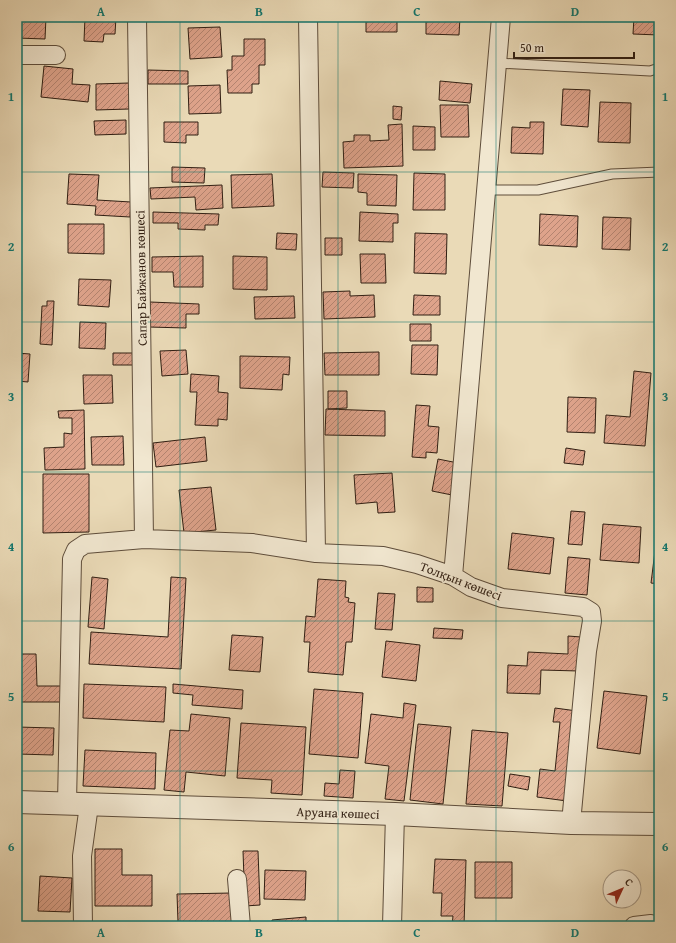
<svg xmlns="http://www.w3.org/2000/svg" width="676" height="943" font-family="'Gentium Book Plus',serif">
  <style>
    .building { fill: url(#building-hatch); stroke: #301e12 }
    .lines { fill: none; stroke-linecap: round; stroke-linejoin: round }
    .service-casing { stroke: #5e4d3b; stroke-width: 11 }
    .minor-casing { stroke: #5e4d3b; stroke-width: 20 }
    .tertiary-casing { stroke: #5e4d3b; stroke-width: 24 }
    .service { stroke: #f1e7d0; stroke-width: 9 }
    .minor { stroke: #f1e7d0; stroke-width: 18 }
    .tertiary { stroke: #f1e7d0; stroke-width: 22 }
    .grid { fill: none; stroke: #0f766e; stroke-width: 1; stroke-opacity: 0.55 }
    .labels { text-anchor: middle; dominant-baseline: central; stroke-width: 3; stroke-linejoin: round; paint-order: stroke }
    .street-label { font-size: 13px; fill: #301e12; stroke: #f1e7d0 }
    .neatline { fill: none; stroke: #0f766e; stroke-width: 1.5 }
    .grid-label { font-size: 13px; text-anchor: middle; font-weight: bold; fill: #0f766e }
  </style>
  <defs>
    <pattern id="building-hatch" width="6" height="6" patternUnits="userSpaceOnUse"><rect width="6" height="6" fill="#dea38b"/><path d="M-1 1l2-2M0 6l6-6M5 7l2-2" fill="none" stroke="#b48470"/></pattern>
  </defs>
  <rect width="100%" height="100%" fill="#eadab7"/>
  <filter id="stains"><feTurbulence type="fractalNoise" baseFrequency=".005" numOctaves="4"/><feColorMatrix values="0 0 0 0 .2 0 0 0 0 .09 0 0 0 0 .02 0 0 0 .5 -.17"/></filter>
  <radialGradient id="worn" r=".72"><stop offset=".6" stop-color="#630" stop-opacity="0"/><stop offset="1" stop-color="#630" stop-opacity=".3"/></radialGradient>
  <path class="building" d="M17,17H46L45,39L17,38Z
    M85,17H116L115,34H104L103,42L84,41Z
    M366,17H397V32H366Z
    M426,17H460L459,35L426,34Z
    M466,17H488V20Z
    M634,17H659V35L633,34Z
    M220,27L222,57L190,59L188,28Z
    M244,39H265V65H259V84H252V93H228L227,70H232V56H244Z
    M44,66L73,69L72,84L90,85L88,102L41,97Z
    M148,70L188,71V84H148Z
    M440,81L472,84L470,103L439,100Z
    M129,83V109L96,110V84Z
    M220,85L221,113L189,114L188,86Z
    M563,89L590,90L588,127L561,125Z
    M600,102L631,103L630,143L598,142Z
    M440,105H468L469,137H441Z
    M393,106L402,107L401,120L393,119Z
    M126,120V134L95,135L94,121Z
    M164,122H198V135H186V143L164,142Z
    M530,122H544L543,154L511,153L512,127L530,128Z
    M402,124L403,166L344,168L343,142L354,141V135H370V141L389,140L388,125Z
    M413,126L435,127V150H413Z
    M172,167L205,168L204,183L172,182Z
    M323,172L354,173L353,188L322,187Z
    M414,173L445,174V210H413Z
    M69,174L99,175L97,200L131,202L130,217L95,215L96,206L67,204Z
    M272,174L274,206L232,208L231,175Z
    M358,174L397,175L396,206L367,205V193L358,192Z
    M222,185L223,208L196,210L195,197L151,199L150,188Z
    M153,212L219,214L218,225H205V230L178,229V223H153Z
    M360,212L398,214V223H393V242L359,241Z
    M540,214L578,216L577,247L539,245Z
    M603,217L631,218L630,250L602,249Z
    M68,224H104V254L68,253Z
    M277,233L297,234L296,250L276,249Z
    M415,233L447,234L446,274L414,273Z
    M325,238H342V255H325Z
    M360,254H385L386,283H361Z
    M203,256V287H174L173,272H152V257Z
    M233,256L267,257V290L233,289Z
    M17,259H19L18,283L17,282Z
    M79,279L111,280L109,307L78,305Z
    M350,291V296L374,295L375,317L324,319L323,292Z
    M414,295L440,296V315H413Z
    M294,296L295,318L255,319L254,297Z
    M47,301H54L52,345L40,344L42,306H47Z
    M150,302L199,304V314H186V328L149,327Z
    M80,322L106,323L105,349L79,348Z
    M410,324H431V341H410Z
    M412,345H438L437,375L411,374Z
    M186,350L188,374L162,376L160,351Z
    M379,352V375H325L324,353Z
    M17,353L30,354L28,382L17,381Z
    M113,353H133V365H113Z
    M240,356L290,357L289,375L283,374L282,390L240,388Z
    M634,371L651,373L645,446L604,443L606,415L630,417Z
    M191,374L219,376L218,392L228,393L227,420L218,419V426L195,425L197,392H190Z
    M83,375H112L113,403L84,404Z
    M328,391H347V408L328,409Z
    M568,397L596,398L595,433L567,432Z
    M416,405L430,406L428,426L439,427L437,453L426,452V458L412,457Z
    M326,409L385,411V436L325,435Z
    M84,410L85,469L45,470L44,448L64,447V433L72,434V418H59L58,411Z
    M123,436L124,465H92L91,437Z
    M205,437L207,461L156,467L153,443Z
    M566,448L585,451L583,465L564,463Z
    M438,459L458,463L452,495L432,491Z
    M392,473L395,512L378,513L377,502L356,504L354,475Z
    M43,474H89V532L43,533Z
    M211,487L216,530L184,533L179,490Z
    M571,511L585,512L582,545L568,544Z
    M603,524L641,527L639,563L600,560Z
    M512,533L554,538L550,574L508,569Z
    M656,543H659V584L651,583Z
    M568,557L590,559L587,595L565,593Z
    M92,577L108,579L104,629L88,627Z
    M171,577L186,578L181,669L89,664L91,632L168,637Z
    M318,579L346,581L345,597L349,598L348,602L355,603L352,642H346L343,675L308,672L310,642H304L306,616L315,617Z
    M417,587L433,588V602H417Z
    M378,593L395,594L392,630L375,629Z
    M434,628L463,630L462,639L433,638Z
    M232,635L263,637L260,672L229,670Z
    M568,636L581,637L579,671L541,670L540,694L507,693L508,665L527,666L528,652L568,654Z
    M386,641L420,645L416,681L382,677Z
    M17,654H36L37,686H62V702H17Z
    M84,684L166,687L164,722L83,718Z
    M173,684L243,690L242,709L192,705L193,695L173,693Z
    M314,689L363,693L358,758L309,754Z
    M604,691L647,696L640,754L597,748Z
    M404,703L416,705L404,801L385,799L389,766L365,763L371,714L403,718Z
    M555,708L577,711L567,801L537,797L540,769L555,771L560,722H553Z
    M191,714L230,718L225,776L186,772L184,792L164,790L170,730L189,731Z
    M241,723L306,727L302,795L271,793L272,780L237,778Z
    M418,724L451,727L443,804L410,800Z
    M17,727L54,728L53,755L17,754Z
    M472,730L508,733L502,806L466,804Z
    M85,750L156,753L155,789L83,786Z
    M340,770L355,771L353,798L324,796L325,783L339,784Z
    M510,774L530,777L528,790L508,786Z
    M95,849H122V875H152V906H95Z
    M243,851H258L260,905L245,906Z
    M435,859L466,860L464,926H452L453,916H441L442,893H433Z
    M475,862H512V898H475Z
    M265,870L306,871L305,900L264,899Z
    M40,876L72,878L70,912L38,911Z
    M232,893V922H178L177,894Z
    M306,917V926H272V920Z"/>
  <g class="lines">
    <defs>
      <path id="service" d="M497,63L650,71L659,68
        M485,190H538L612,174L659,172"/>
      <path id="minor" d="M137,17L144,539
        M308,17L316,553
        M17,55H56
        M453,576L501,17
        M67,803L72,559L76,550L85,544L144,539L252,543L316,553L383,556L417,564L453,576L471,587L502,598L583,607L591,612L592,621L587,651L571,823
        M237,879L241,926
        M83,926L82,856L89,805
        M392,926L395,814
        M634,926L651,924V926"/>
      <path id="tertiary" d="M17,802L395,814L571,823L659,824"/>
    </defs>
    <use href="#service" class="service-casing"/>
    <use href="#minor" class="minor-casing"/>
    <use href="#tertiary" class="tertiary-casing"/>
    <use href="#service" class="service"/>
    <use href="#minor" class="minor"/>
    <use href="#tertiary" class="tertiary"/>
  </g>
  <path class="grid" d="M180,17V926M338,17V926M496,17V926M17,172H659M17,322H659M17,472H659M17,621H659M17,771H659"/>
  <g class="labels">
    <g class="street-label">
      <text transform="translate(141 278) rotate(-91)">Сапар Байжанов көшесі</text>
      <text transform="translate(461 581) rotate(21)">Толқын көшесі</text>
      <text transform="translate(338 813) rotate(2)">Аруана көшесі</text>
    </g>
  </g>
  <rect width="676" height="943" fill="none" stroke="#eadab7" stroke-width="44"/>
  <g transform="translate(622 889) rotate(46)"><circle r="19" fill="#f1e7d0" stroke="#a49784"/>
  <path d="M0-3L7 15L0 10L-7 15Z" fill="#8f2418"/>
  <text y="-6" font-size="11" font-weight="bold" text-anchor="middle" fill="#301e12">С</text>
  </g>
  <path d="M514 52v6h120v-6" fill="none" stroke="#301e12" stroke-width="2"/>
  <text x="520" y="52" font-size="12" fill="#301e12" stroke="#f1e7d0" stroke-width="3" paint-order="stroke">50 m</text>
  <rect x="22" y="22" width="632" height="899" class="neatline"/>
  <g class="grid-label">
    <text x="101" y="16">A</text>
    <text x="259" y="16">B</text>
    <text x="417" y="16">C</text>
    <text x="575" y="16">D</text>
    <text x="11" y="101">1</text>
    <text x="665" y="101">1</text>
    <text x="11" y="251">2</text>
    <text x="665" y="251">2</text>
    <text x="11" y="401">3</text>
    <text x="665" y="401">3</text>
    <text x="11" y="551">4</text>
    <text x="665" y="551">4</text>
    <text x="11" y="701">5</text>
    <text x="665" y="701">5</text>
    <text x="11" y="851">6</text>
    <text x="665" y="851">6</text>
    <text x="101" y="937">A</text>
    <text x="259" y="937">B</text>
    <text x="417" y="937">C</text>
    <text x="575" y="937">D</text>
  </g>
  <rect width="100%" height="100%" filter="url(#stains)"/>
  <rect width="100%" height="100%" fill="url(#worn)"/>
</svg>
